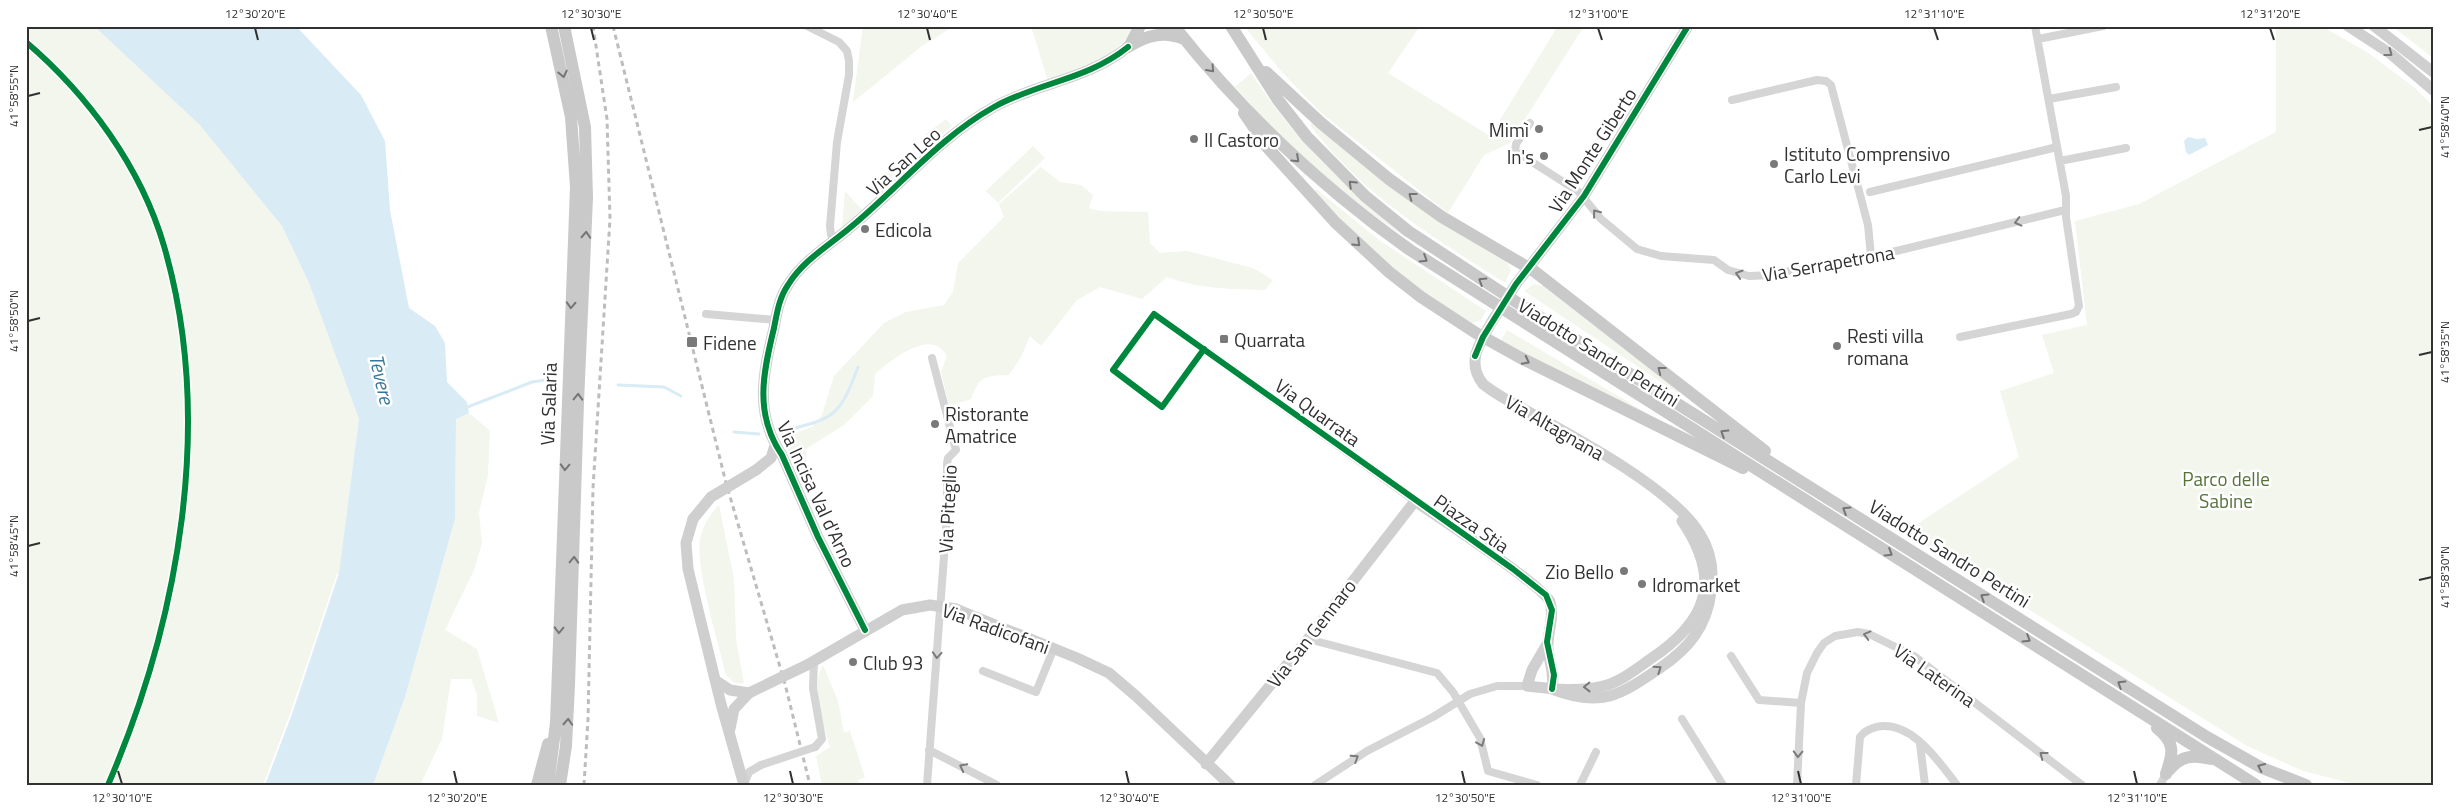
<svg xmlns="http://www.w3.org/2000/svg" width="2459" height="811" font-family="'Titillium Web',sans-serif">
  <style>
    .green { fill: #f2f6ed }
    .water { fill: #d9ebf4 }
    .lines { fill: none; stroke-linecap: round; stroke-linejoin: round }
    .stream { stroke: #d9ebf4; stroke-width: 3 }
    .street { stroke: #d5d5d5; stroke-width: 8 }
    .secondary { stroke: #cfcfcf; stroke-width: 11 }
    .primary { stroke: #c9c9c9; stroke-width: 12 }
    .rail { stroke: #bdbdbd; stroke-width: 3; stroke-dasharray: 5 4; stroke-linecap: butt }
    .street-bridge { stroke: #d5d5d5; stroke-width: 8 }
    .secondary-bridge { stroke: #cfcfcf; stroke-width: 11 }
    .cycleway-casing { stroke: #fff; stroke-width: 9 }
    .cycleway { stroke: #00873e; stroke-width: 6 }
    .oneway { stroke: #787878 }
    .oneway2 { stroke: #757575 }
    .oneway3 { stroke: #7b7b7b }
    .ticks { fill: none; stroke: #313131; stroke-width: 2 }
    .poi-dot { fill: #797979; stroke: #fff; stroke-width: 2 }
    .labels { text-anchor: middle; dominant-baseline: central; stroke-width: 5; stroke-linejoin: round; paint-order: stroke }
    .poi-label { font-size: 19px; fill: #313131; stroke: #fff; text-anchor: start }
    .street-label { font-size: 19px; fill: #313131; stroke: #fff }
    .park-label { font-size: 19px; fill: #557239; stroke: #fff }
    .water-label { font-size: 20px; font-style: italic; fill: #36779d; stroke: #fff }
    .neatline { fill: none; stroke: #313131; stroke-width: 2 }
    .ticks-label { font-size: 12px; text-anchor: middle; fill: #313131 }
  </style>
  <rect width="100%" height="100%" fill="#fff"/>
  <path class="green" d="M26,26H94L201,125L282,226L309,283L359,419L339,573L337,574L290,714L263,785H26Z
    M863,26H954L922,46L853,102Z
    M1031,26H1135C1117,59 1081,68 1048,81Z
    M1244,26H1420L1388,73L1490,136L1558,26H1584L1510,143L1484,155L1448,213L1319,111L1281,71Z
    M2276,26H2321L2367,52L2415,88L2433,106V785L2350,783L2303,771L2247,746L1905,532L2019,457L2000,391L2054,373L2042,335L2087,325L2075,221L2139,204L2276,132Z
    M2392,26H2433V58Z
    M1251,73C1293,138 1349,191 1409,240C1344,196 1287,145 1235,87Z
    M946,119L952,126L931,143L925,135Z
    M1313,122L1372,173L1507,262L1511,270L1505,283C1434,238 1360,193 1310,125Z
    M1033,146L1045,158L998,203L986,191Z
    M897,164L903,170L879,194L873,187Z
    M1041,167L1060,182L1081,185L1093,195L1089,208C1097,213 1136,211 1148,212L1150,243L1160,253L1187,251L1253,268L1273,280L1265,290C1232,289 1198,289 1167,277L1142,299L1100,287L1077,300L1041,346L1030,336L1021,357L1009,375C985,376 980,375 971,399L949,406L941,372L947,356C945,353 942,349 939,347C921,336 889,362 875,374L873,396L844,425L806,449L807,474L803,479L791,474L784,437L812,427L822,415L834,376L884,323L906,312L944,305L953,292L958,263L1004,217L999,204Z
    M1316,189L1379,240L1486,311L1481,320L1472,323L1414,286L1381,259L1314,192Z
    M845,191L862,210L842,227Z
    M1534,284L1543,286L1683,394L1682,396L1524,291Z
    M1507,330L1665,424L1499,343Z
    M469,413L490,431L488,475L479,513L482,543L474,570L445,630L477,649L499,723L477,716V694L471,679H451L442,739L420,785H373L405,697L455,519L456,419Z
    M719,505L734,579L736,639L744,683C735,685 729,680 725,672C718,640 693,562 701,535C704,523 711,514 719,505Z
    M823,665L838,701L844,733L850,731L865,777L858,780L860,785H822L816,756L830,747C823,722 810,688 823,665Z"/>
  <path class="water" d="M94,26H296L361,95L385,141L390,210L409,308L435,326L445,343L447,382L467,402L469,413L456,419L455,519L405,697L373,785H265L292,714L339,573L359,419L309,283L282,226L200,125Z
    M2188,137L2197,139L2205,138L2208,145L2189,155L2186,152L2184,141Z"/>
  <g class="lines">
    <path class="stream" d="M618,385L664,387L681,396
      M465,408L532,382L546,380
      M784,431C834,418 839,418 858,367
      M734,432L759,434"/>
    <path class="street" d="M807,26L839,42L847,51L849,61V75L837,142L830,226L831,235L835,240
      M2038,39L2103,26
      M2049,99L2116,87
      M1732,100L1817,80L1826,81L1831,85L1868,225L1871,256
      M1530,123L1516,144L1515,151L1579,192L1601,219L1637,249L1661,256L1714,260L1728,270L1749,276L1772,275L1813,266L1884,254L2065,210
      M2060,161L2126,148
      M1870,192L2057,147
      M706,314L776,320
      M1960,337L2071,314L2076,312L2079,306L2066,217V196L2035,26
      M1204,349L1162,407L1113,370L1154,314L1415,501
      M1308,639L1437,673L1453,692L1480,738L1488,771L1537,785
      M1731,656L1759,700L1801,703
      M814,661L813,688L822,739L815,747
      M983,671L1036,692L1054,648
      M1682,719L1723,785
      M1920,744L1925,785
      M929,750L997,785
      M744,784L749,772L761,765
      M927,785L947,516V464L948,458L956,450L932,358
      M1315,785L1367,751L1433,717L1470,694L1497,686H1527
      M1580,785L1596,752
      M1797,785L1801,703L1807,673L1817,653L1824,643L1835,636L1858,632L1869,634L1914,656L2082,785
      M1856,785L1860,737C1864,731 1870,729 1876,727C1911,719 1939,762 1957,785
      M2160,785L2166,774"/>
    <path class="secondary" d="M2348,26L2391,54L2433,90
      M2374,26L2433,72
      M1516,284L1584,196L1688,26
      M1493,320C1481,341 1465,361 1483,384C1499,397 1520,407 1538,417C1584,442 1674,491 1700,534C1711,551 1714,572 1711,592C1707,627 1688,649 1660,668C1619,696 1601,708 1552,689
      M756,470L771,458L775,445
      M693,519L686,543L688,569L721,704L744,785
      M865,630L818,537L782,455C754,414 763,373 774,328C777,313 779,298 788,285C803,260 830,245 852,226C899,187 940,137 994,107C1039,82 1087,80 1128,47
      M1547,644L1532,670L1527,686C1551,689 1579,692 1603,686C1620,682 1635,670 1649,660C1707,622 1723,581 1682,521
      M807,665L902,610L930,605L956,609L1077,658L1109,673L1136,696L1230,785
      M715,680L730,690L749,693
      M730,729L734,709L749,693
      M1206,764L1308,639L1415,501C1436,516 1543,585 1550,602C1555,617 1547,633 1548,648C1549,664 1555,672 1552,689"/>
    <path class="primary" d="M1174,26C1242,112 1321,187 1410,250L2256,785
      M1231,26L1278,100L1307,137L1365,196L1408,231L1530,311L2207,737L2262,768L2306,785
      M1130,45L1140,26
      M1128,47C1147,35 1163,31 1184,39
      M1266,72L1321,123L1389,179L1442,217L1534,271L1765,451
      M1244,113L1267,147L1335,222L1389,272L1421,297L1476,333L1519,357L1743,468
      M2157,728C2176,743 2173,753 2166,774
      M2169,770C2182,755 2192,755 2211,759
      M537,785L548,744
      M548,785L556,723L576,187L571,117L551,26
      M560,785L566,746L569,685L578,402L587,198L585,127L564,26"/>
    <path class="rail" d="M613,26L726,483L785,684L810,785
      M584,785L588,719L593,488L610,219L607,119L593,26"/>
    <path class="street-bridge" d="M761,765L815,747"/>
    <path class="secondary-bridge" d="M1493,320L1516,284
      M693,519L711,497L756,470
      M749,693L807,665"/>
    <defs>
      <path id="cycleway" d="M26,42C88,95 141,167 164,246C215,421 179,620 108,785
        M1204,349L1162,407L1113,370L1154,314L1513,569L1546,595L1552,610L1547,642L1554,675L1552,689
        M1475,356L1483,337L1516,284L1584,196L1688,26
        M865,630L818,537L782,455C754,414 763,373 774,328C777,313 779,298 788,285C803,260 830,245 852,226C899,187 940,137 994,107C1039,82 1087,80 1128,47"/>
    </defs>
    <use href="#cycleway" class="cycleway-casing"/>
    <use href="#cycleway" class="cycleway"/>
  </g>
  <defs><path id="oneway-chevron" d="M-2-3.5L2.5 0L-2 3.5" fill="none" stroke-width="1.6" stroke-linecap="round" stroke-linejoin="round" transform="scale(1.25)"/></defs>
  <g class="oneway">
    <use href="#oneway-chevron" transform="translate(2389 53) rotate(37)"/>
    <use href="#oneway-chevron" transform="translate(1658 669) rotate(-34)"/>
    <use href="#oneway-chevron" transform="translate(1587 687) rotate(179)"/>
  </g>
  <g class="oneway2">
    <use href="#oneway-chevron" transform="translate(1211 69) rotate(48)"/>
    <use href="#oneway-chevron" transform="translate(563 74) rotate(78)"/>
    <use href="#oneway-chevron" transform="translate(1296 159) rotate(43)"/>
    <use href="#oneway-chevron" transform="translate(1352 184) rotate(-136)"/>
    <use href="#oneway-chevron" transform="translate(1412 196) rotate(-143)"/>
    <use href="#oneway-chevron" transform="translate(586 235) rotate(-87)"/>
    <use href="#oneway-chevron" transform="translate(1357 243) rotate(43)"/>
    <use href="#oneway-chevron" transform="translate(1424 259) rotate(32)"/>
    <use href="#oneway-chevron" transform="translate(1482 281) rotate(-148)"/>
    <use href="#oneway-chevron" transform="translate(571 305) rotate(93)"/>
    <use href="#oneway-chevron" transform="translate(1526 361) rotate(27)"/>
    <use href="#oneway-chevron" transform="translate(1661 370) rotate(-142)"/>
    <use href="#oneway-chevron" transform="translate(578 397) rotate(-88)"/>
    <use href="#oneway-chevron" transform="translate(1724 433) rotate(-148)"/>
    <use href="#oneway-chevron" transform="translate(565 467) rotate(92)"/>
    <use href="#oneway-chevron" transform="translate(1846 510) rotate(-148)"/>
    <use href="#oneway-chevron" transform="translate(1889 553) rotate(32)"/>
    <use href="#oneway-chevron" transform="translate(574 560) rotate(-88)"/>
    <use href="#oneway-chevron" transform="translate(1984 597) rotate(-148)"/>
    <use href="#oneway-chevron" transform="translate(559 630) rotate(92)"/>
    <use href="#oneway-chevron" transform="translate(2027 639) rotate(32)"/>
    <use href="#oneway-chevron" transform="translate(2121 684) rotate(-148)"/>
    <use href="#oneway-chevron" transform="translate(568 722) rotate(-87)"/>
    <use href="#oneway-chevron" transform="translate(2261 767) rotate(-155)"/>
  </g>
  <g class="oneway3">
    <use href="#oneway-chevron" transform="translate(1596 213) rotate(-128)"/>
    <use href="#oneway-chevron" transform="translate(2018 222) rotate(166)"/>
    <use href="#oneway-chevron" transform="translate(1739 274) rotate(-163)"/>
    <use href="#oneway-chevron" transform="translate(1867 635) rotate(-165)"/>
    <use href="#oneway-chevron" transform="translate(937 655) rotate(94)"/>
    <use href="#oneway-chevron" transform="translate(1481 743) rotate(68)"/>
    <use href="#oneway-chevron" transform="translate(1798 754) rotate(92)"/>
    <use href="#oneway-chevron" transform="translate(2043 755) rotate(-142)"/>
    <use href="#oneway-chevron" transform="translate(1355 758) rotate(-33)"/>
    <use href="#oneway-chevron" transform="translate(963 767) rotate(-153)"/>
  </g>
  <path class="ticks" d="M255,28L258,40M591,28L594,40M927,28L930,40M1263,28L1266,40M1598,28L1602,40M1934,28L1938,40M2270,28L2274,40M28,96L40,93M2419,130L2432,127M28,321L40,318M2419,355L2432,352M28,546L40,543M2419,580L2432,577M118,771L122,784M454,771L457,784M790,771L793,784M1126,771L1129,784M1462,771L1465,784M1798,771L1801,784M2134,771L2137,784"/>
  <g class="poi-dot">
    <circle cx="1539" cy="129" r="5"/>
    <circle cx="1194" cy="139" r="5"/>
    <circle cx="1544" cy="156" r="5"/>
    <circle cx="1774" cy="164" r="5"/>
    <circle cx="865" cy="229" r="5"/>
    <rect x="1219" y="334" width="10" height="10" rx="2.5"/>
    <rect x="686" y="336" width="12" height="12" rx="2.5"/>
    <circle cx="1837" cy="346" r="5"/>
    <circle cx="935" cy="424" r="5"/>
    <circle cx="1624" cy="571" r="5"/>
    <circle cx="1642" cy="584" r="5"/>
    <circle cx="853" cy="662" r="5"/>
  </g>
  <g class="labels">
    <g class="poi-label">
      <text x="1529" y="129" text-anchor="end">Mimì</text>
      <text x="1204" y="139">Il Castoro</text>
      <text x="1784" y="153">Istituto Comprensivo<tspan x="1784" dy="22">Carlo Levi</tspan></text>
      <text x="1534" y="156" text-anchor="end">In's</text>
      <text x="875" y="229">Edicola</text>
      <text x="1847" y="335">Resti villa<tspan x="1847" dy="22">romana</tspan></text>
      <text x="1234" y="339">Quarrata</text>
      <text x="703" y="342">Fidene</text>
      <text x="945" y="413">Ristorante<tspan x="945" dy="22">Amatrice</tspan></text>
      <text x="1614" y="571" text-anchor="end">Zio Bello</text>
      <text x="1652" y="584">Idromarket</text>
      <text x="863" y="662">Club 93</text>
    </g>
    <g class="street-label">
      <text transform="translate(1592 150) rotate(-57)">Via Monte Giberto</text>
      <text transform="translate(903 161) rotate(-42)">Via San Leo</text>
      <text transform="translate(1828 263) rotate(-10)">Via Serrapetrona</text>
      <text transform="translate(1599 352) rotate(32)">Viadotto Sandro Pertini</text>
      <text transform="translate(548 404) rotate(-88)">Via Salaria</text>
      <text transform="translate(1318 412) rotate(36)">Via Quarrata</text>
      <text transform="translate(1555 427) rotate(30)">Via Altagnana</text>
      <text transform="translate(817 494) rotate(65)">Via Incisa Val d'Arno</text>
      <text transform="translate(947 509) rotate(-87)">Via Piteglio</text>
      <text transform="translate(1472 523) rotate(35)">Piazza Stia</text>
      <text transform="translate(1950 553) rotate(32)">Viadotto Sandro Pertini</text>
      <text transform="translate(996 628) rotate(20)">Via Radicofani</text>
      <text transform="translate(1311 633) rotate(-52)">Via San Gennaro</text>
      <text transform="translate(1935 675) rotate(35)">Via Laterina</text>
    </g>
    <g class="park-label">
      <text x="2226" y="478">Parco delle<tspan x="2226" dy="22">Sabine</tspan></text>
    </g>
    <g class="water-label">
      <text transform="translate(382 379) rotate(77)">Tevere</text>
    </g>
  </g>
  <rect width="2459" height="811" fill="none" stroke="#ffffff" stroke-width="55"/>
  <rect x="28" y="28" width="2404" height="756" class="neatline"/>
  <g class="ticks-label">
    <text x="255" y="18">12°30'20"E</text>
    <text x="591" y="18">12°30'30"E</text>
    <text x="927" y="18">12°30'40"E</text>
    <text x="1263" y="18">12°30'50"E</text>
    <text x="1598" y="18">12°31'00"E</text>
    <text x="1934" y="18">12°31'10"E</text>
    <text x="2270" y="18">12°31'20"E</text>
    <text transform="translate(14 96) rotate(-90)" y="4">41°58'55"N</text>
    <text transform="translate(2445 127) rotate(-90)" y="4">41°58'40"N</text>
    <text transform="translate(14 321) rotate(-90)" y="4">41°58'50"N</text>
    <text transform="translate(2445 352) rotate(-90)" y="4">41°58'35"N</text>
    <text transform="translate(14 546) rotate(-90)" y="4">41°58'45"N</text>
    <text transform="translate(2445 577) rotate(-90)" y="4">41°58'30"N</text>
    <text x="122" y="802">12°30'10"E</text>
    <text x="457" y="802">12°30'20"E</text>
    <text x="793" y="802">12°30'30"E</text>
    <text x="1129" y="802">12°30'40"E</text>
    <text x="1465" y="802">12°30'50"E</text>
    <text x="1801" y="802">12°31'00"E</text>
    <text x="2137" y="802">12°31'10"E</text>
  </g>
</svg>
